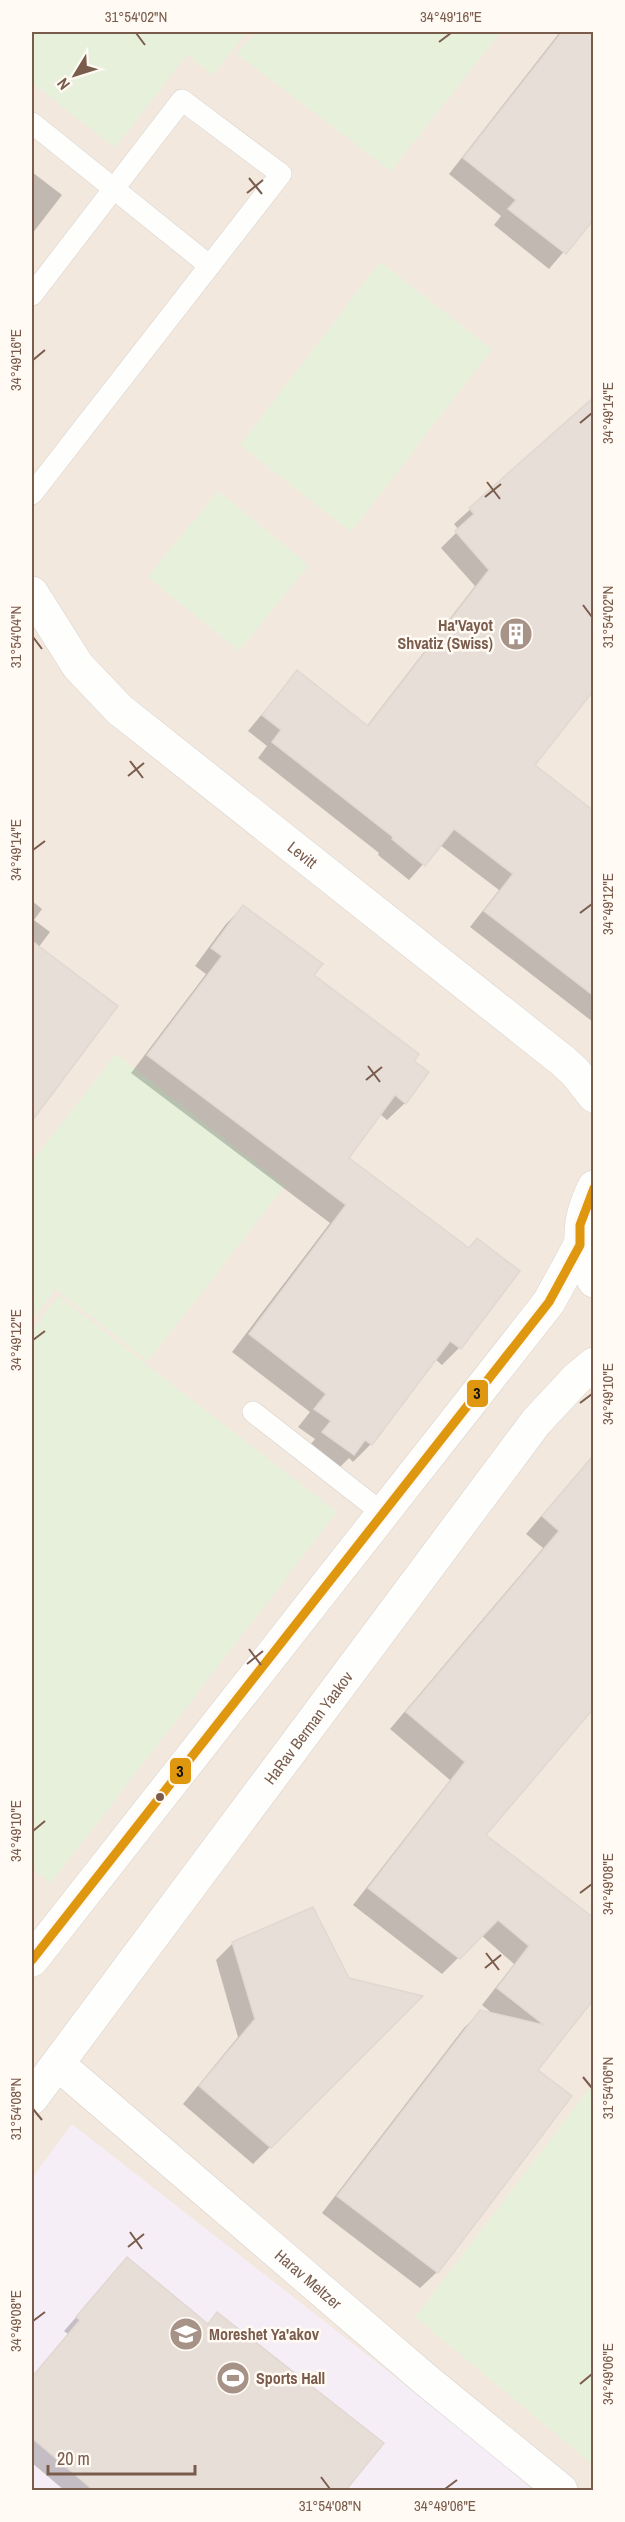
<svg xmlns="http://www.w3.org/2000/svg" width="625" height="2522" font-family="'Archivo Narrow',sans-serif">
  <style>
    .residential { fill: #f2e8de }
    .education { fill: #f6eef6 }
    .green { fill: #e7f0db }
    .shadow { fill: #0003 }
    .building { fill: #e6ded7; stroke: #e2d8d2; stroke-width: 1.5 }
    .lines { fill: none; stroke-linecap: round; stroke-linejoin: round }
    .lane-casing { stroke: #d7d1cb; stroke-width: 22 }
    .street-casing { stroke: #d7d1cb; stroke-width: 34 }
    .secondary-casing { stroke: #d9d2cb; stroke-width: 34 }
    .lane { stroke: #fefefd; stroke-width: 21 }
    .street { stroke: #fefefd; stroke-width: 33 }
    .secondary { stroke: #fefefd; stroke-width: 33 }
    .bus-1-casing { stroke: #fffaf3; stroke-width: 14 }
    .bus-1 { stroke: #de970f; stroke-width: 9 }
    .ticks { fill: none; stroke: #7a5c4d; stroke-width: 2 }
    .bus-dot { fill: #7a5c4d; stroke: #fffaf3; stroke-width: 2 }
    .labels { text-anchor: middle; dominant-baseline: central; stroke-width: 5; stroke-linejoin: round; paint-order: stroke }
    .poi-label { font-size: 16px; font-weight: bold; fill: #7a5c4d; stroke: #fffaf3; text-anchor: start }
    .street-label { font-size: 16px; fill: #7a5c4d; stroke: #fffaf3 }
    .line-badge { stroke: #fffaf3; stroke-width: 2 }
    .pale-badge-label { font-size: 16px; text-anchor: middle; font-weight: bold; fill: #111 }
    .neatline { fill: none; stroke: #7a5c4d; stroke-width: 2 }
    .ticks-label { font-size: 15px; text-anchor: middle; fill: #7a5c4d }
  </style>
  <rect width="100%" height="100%" fill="#f9f5f0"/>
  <path class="residential" d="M32,32H593V2490H32Z"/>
  <path class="education" d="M72,2124L540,2490H32V2178Z"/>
  <path class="green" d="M32,32H247L213,75L187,55L115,148L32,83Z
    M255,32H501L391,171L237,54Z
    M380,262L492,349L351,532L240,445Z
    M218,491L309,565L239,651L148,577Z
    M116,1054L285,1186L148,1361L56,1289L32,1320V1161Z
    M58,1296L337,1512L51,1883L32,1868V1331Z
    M593,2084V2465L415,2317Z"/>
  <path class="shadow" d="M560,32H594V216L549,269L494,225L501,216L449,174Z
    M32,172L62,195L32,234Z
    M588,404L533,766L594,813L593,1022L470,927L499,890L440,845L409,880L378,855L379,853L258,758L267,746L248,731L297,672L366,727L475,586L441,548L459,530L454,524Z
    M32,901L42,909L34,920L50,932L38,948L116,1006L32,1119Z
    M243,907L312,975L411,1061L405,1103L387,1120L379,1113L346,1158L468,1249L477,1240L459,1348L442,1365L435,1359L371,1444L353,1462L349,1458L335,1472L306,1450L315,1439L298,1427L310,1412L232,1352L330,1223L131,1073L206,974L195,966L226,924Z
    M594,1454V1705L484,1835L594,1920L536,2070L437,2272L420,2288L322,2213L464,2028L481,2011L493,2014L482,2005L514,1964L481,1935L442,1974L353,1905L450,1780L390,1729L543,1548L526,1534Z
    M233,1943L348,1980L420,1997L253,2164L183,2104L238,2037L216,1960Z
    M127,2259L207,2324L217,2314L381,2443L344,2490H64L32,2463V2377L68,2334L64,2331Z"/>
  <path class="building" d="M562,32H594V219L566,254L508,209L516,200L463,158Z
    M594,397V690L535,765L594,811V996L484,911L513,874L454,829L425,866L392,839L393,837L272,742L281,730L262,715L297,670L368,726L489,570L455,531L474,514L469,508Z
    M243,905L323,964L314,975L419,1054L414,1061L429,1072L406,1104L395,1095L349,1158L469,1248L477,1238L520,1271L461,1349L450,1341L372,1445L365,1440L354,1455L322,1432L331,1421L314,1409L326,1394L249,1334L346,1205L147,1055L222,956L211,948Z
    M32,941L118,1006L32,1121Z
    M594,1455V1708L486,1835L594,1918V1999L538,2070L572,2096L438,2273L337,2196L480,2010L544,2025L497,1988L529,1946L498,1920L460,1959L368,1888L465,1762L406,1712L559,1531L542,1516Z
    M313,1907L349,1978L423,1996L271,2148L199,2086L255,2019L232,1942Z
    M127,2257L208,2324L217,2312L384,2443L346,2490H93L32,2438V2377L80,2320L76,2317Z"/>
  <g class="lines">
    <defs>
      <path id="lane" d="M32,123L210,266
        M32,295L182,100L281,174L32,494
        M253,1412L381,1512"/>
      <g id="street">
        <path id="s1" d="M32,593L78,666L120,710L563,1061L575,1072L594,1096"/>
        <path id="s2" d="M58,2064L426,2380L561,2490"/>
      </g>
      <g id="secondary">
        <path d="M594,1187C578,1219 575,1250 594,1281"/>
        <path d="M32,1960L549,1302L580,1245"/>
        <path id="s3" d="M32,2098L536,1422L576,1379L594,1364"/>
      </g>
    </defs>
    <use href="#lane" class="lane-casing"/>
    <use href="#street" class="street-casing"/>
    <use href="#secondary" class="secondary-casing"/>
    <use href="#lane" class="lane"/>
    <use href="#street" class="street"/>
    <use href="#secondary" class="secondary"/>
    <defs>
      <path id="bus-1" d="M32,1960L549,1302L580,1245V1225L594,1188"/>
    </defs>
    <use href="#bus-1" class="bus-1-casing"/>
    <use href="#bus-1" class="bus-1"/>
  </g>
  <path class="ticks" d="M136,33L145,45M439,42L451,33M249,178L262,194M247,193L263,180M33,360L45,350M580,423L592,413M487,482L500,499M485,497L501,484M583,605L592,617M33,637L42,649M130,761L143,778M128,776L144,763M33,850L45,841M580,913L592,904M368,1066L380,1082M366,1080L382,1067M33,1340L45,1331M580,1403L592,1394M249,1649L261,1665M247,1664L263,1651M33,1831L45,1821M580,1893L592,1884M486,1953L499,1970M485,1968L501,1955M583,2077L592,2088M33,2109L42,2120M130,2232L142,2249M128,2247L144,2234M33,2321L45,2312M580,2384L592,2374M321,2477L330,2489M445,2489L457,2480"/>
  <defs>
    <symbol id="building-disc" viewBox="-11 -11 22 22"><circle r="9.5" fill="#a69286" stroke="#fffaf3"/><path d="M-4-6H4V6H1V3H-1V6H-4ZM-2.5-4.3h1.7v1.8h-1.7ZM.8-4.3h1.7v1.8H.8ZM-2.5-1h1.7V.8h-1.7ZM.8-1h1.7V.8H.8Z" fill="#fff"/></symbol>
    <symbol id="university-disc" viewBox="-11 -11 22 22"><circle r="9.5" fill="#a69286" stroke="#fffaf3"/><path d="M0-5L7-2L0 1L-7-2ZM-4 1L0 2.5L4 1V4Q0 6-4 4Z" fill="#fff"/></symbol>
    <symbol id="stadium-disc" viewBox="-11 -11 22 22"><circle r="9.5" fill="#a69286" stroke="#fffaf3"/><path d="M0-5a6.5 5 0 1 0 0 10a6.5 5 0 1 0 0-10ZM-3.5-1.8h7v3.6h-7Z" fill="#fff"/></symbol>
  </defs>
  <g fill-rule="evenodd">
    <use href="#building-disc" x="497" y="615" width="38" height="38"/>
    <use href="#university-disc" x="167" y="2315" width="38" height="38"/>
    <use href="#stadium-disc" x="214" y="2359" width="38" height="38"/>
  </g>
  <circle class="bus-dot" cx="160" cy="1797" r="5"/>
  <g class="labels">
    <g class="poi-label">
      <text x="493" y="625" text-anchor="end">Ha'Vayot<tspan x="493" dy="18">Shvatiz (Swiss)</tspan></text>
      <text x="209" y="2334">Moreshet Ya'akov</text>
      <text x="256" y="2378">Sports Hall</text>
    </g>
    <g class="street-label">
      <text stroke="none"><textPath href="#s1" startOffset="380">Levitt</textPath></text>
      <text stroke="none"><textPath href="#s3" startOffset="462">HaRav Berman Yaakov</textPath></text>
      <text stroke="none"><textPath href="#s2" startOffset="330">Harav Meltzer</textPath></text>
    </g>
  </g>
  <g class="line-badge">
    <rect x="466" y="1379" width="23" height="29" rx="6" fill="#de970f"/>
    <rect x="169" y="1757" width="23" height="28" rx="6" fill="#de970f"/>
  </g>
  <g class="pale-badge-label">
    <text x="477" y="1399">3</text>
    <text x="180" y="1777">3</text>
  </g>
  <rect width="625" height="2522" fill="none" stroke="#fffaf3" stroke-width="66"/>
  <g transform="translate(75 75) rotate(232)" stroke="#fffaf3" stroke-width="4.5" paint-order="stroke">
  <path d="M0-4.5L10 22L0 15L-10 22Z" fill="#7a5c4d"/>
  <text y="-9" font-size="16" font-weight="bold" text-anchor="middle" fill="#7a5c4d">N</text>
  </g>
  <path d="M48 2465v9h147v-9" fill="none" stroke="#7a5c4d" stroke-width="3"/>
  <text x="57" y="2465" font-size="18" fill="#7a5c4d" stroke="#fffaf3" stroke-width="4.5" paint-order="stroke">20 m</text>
  <rect x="33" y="33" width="559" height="2456" class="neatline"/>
  <g class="ticks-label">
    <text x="136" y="22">31°54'02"N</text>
    <text x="451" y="22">34°49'16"E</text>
    <text transform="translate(16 360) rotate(-90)" y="5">34°49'16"E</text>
    <text transform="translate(608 413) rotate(-90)" y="5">34°49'14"E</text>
    <text transform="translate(608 617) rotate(-90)" y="5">31°54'02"N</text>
    <text transform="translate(16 637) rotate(-90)" y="5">31°54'04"N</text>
    <text transform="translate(16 850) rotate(-90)" y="5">34°49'14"E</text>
    <text transform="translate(608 904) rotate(-90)" y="5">34°49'12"E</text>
    <text transform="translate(16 1340) rotate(-90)" y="5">34°49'12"E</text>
    <text transform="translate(608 1394) rotate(-90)" y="5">34°49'10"E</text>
    <text transform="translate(16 1831) rotate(-90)" y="5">34°49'10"E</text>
    <text transform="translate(608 1884) rotate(-90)" y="5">34°49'08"E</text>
    <text transform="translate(608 2088) rotate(-90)" y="5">31°54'06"N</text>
    <text transform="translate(16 2109) rotate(-90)" y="5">31°54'08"N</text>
    <text transform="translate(16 2321) rotate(-90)" y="5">34°49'08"E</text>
    <text transform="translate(608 2374) rotate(-90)" y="5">34°49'06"E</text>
    <text x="330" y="2511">31°54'08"N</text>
    <text x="445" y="2511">34°49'06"E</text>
  </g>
</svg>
